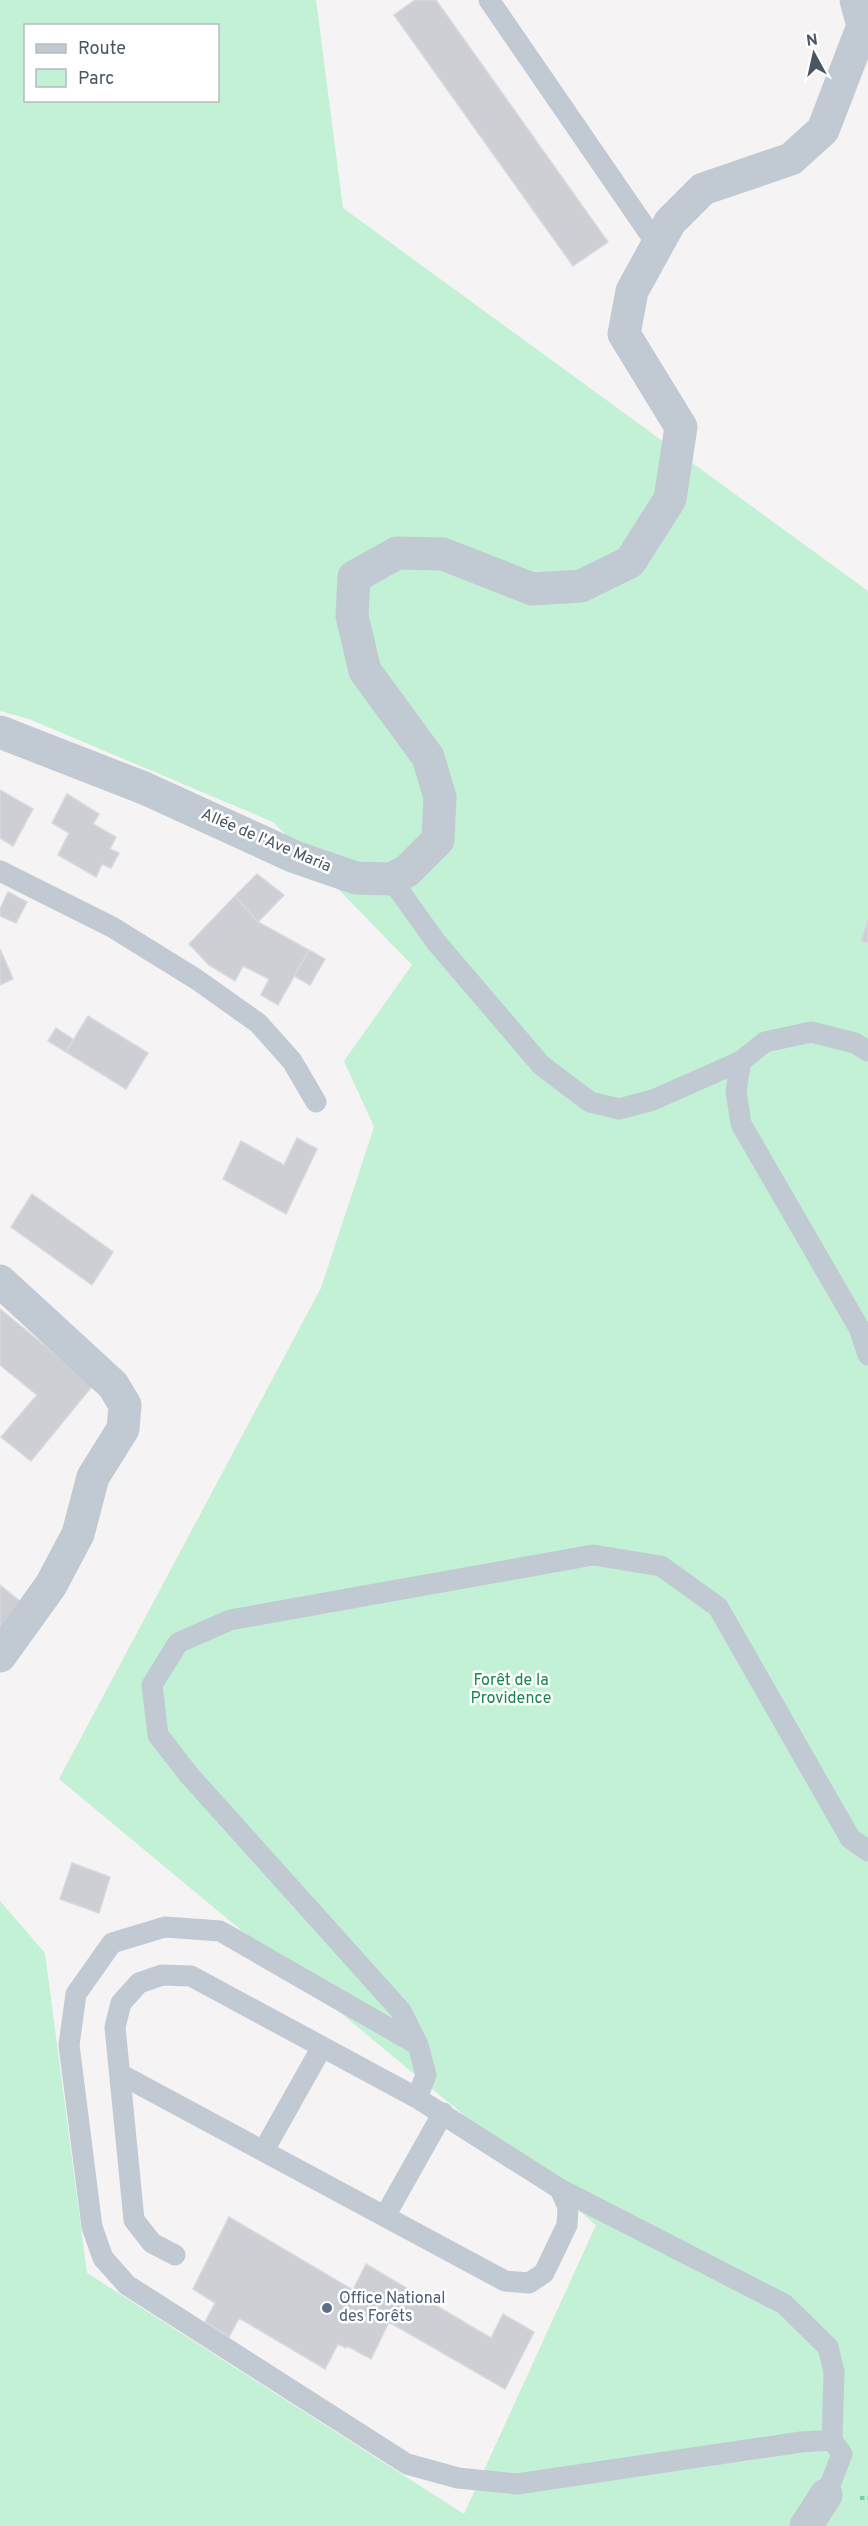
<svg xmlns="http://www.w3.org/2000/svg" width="868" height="2526" font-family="Overpass,sans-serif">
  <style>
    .green { fill: #c3f1d5; fill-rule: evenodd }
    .building { fill: #cdcfd5; stroke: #d7d9de; stroke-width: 1.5 }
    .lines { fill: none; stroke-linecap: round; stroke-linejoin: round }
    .path { stroke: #7ad0a6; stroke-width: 4; stroke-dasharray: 4.5 3; stroke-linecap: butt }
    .service { stroke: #c1cad2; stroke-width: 21 }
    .minor { stroke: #c1cad2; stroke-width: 33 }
    .service-dot { fill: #5c6f8a; stroke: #fff; stroke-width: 2 }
    .labels { text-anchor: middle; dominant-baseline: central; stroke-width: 5; stroke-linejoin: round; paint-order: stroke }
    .street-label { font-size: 16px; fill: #4a5661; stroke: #fff }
    .park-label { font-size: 16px; fill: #17864f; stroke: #fff }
    .service-label { font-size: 16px; fill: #4e5e75; stroke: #fff; text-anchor: start }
  </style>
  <rect width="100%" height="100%" fill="#f5f3f3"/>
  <path class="green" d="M0,0H316L343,208L868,591V2526H0V1901L45,1953L87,2273L464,2514L596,2225L59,1779L321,1288L374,1127L344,1061L412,965L273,822L29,719L0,711ZM26,26H218V100H26Z"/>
  <path class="building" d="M415,0H436L608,242L573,266L394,15Z
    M0,790L33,809L13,846L0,838Z
    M67,794L99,814L93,824L116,837L110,849L119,853L111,868L102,864L96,877L58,855L69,833L52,823Z
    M257,874L284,895L258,922L235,896Z
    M8,892L27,902L16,923L0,916V909Z
    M235,896L258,922L309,950L278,1005L261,995L269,979L243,966L235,981L209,965L189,944Z
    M868,920V943L861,941Z
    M0,949L13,979L0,985Z
    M309,950L325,959L310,985L294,976Z
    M88,1016L148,1053L126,1089L66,1052Z
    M56,1028L74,1040L66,1052L48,1041Z
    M297,1138L317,1149L286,1214L223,1179L241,1141L284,1165Z
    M32,1194L113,1252L92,1285L11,1227Z
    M0,1309L93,1385L31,1461L1,1437L37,1395L0,1365Z
    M0,1585L26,1606L0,1638Z
    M72,1863L110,1877L99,1913L60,1899Z
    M229,2217L353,2290L366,2264L491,2338L503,2314L534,2332L505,2389L389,2322L371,2359L347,2346L346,2348L338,2344L325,2369L239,2318L229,2337L205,2322L215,2303L193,2289Z"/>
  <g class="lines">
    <path class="path" d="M860,2498H868"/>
    <path class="service" d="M489,0L658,246
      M0,871L112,927L196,979L258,1023L292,1061L316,1102
      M391,879L436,942L541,1065L590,1102L619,1109L653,1100L741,1061
      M868,1051L855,1043L811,1032L765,1042L741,1061L736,1091L741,1124L859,1328L868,1355
      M418,2045L220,1931L165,1927L112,1943L76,1994L69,2045L92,2227L103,2258L127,2285L407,2464L458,2478L517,2484L801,2442L832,2440L842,2454L826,2495
      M120,2074L505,2281L529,2283L544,2273L567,2225L568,2207L560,2189L417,2098L191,1976L162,1975L139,1983L121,2003L115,2027L134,2220L152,2243L175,2255
      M417,2098L426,2075L418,2045L401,2011L189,1775L158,1735L152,1685L178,1643L230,1620L593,1555L661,1566L718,1607L850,1838L868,1851
      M264,2150L322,2047
      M560,2189L784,2304L828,2347L834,2372L832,2440
      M385,2216L443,2113"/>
    <path class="minor" d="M0,732L144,788L295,857L356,878L391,879L407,871L438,840L440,797L428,757L365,671L352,616L354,577L397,553L443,554L532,589L581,586L630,562L670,499L681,427L624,334L632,291L670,222L703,189L791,159L823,130L863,26L856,0
      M0,1281L113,1385L125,1405L123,1429L93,1477L78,1534L51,1585L0,1656
      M806,2526L826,2495"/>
  </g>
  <circle class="service-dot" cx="327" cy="2308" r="6"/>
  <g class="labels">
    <g class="street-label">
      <text transform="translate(266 841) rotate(23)">Allée de l'Ave Maria</text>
    </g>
    <g class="park-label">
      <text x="511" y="1681">Forêt de la<tspan x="511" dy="18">Providence</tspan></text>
    </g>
    <g class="service-label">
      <text x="339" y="2299">Office National<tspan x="339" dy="18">des Forêts</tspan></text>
    </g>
  </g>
  <rect x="24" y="24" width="195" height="78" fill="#ffffff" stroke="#b7bbc0" stroke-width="1.5"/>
  <rect x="36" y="44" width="30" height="9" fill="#c1cad2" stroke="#b7bbc0" stroke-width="1.5"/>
  <text x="78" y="54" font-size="18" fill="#4a5661">Route</text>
  <rect x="36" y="69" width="30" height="18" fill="#c3f1d5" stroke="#b7bbc0" stroke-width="1.5"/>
  <text x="78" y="84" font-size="18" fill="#4a5661">Parc</text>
  <g transform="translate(814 54) rotate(352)" stroke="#ffffff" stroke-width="4.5" paint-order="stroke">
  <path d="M0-4.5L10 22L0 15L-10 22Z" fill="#4a5661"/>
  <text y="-9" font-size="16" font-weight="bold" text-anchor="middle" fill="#4a5661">N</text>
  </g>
</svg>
